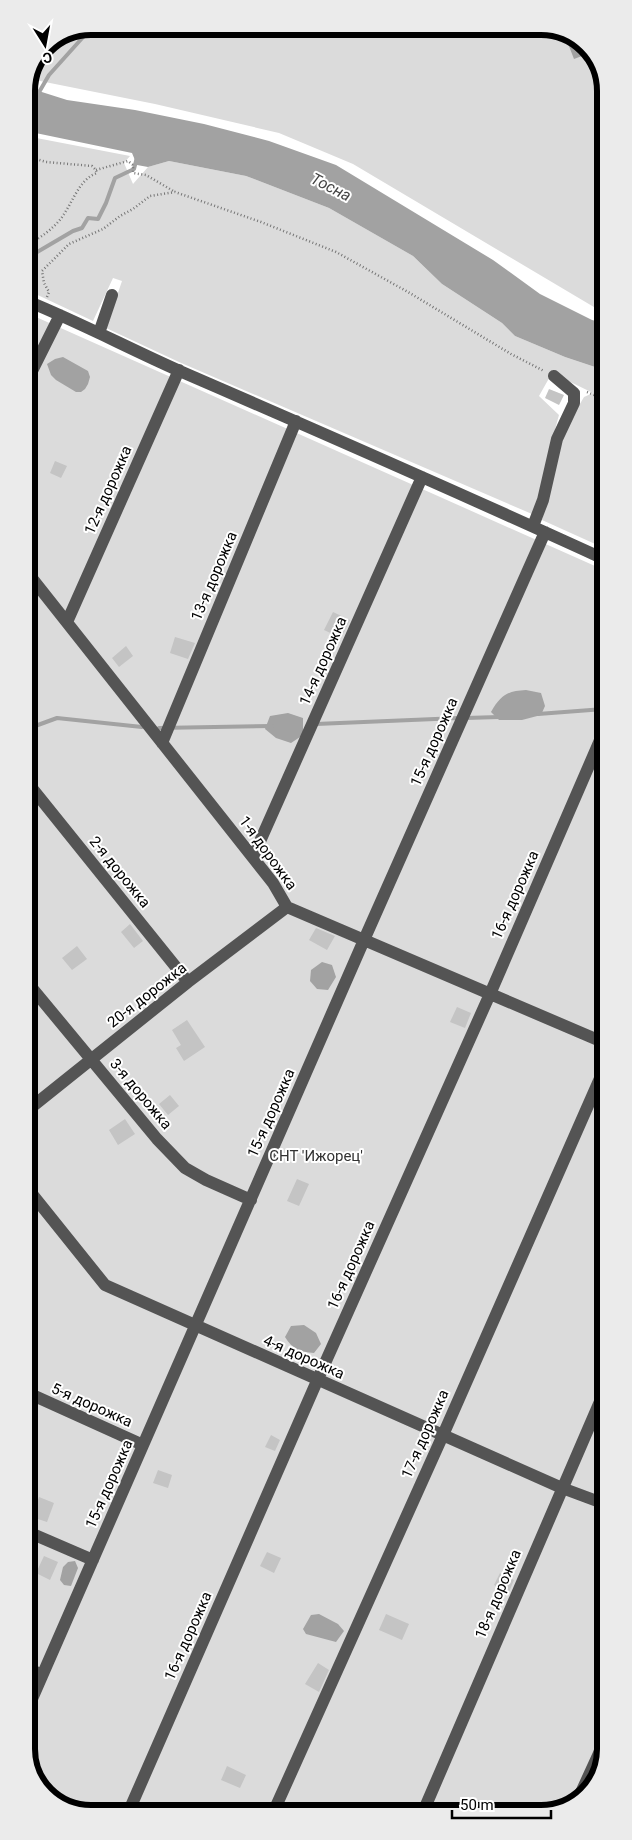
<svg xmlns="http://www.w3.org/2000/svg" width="632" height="1840" font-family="Roboto,sans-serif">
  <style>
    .green { fill: #dbdbdb }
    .water { fill: #a2a2a2 }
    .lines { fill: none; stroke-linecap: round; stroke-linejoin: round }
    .stream { stroke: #a2a2a2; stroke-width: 4 }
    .building { fill: #c4c4c4 }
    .path { stroke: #767676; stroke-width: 2.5; stroke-dasharray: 1 2.5; stroke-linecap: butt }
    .minor { stroke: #545454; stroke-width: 12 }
    .labels { text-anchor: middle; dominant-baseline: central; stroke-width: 4; stroke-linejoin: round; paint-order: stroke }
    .street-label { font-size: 15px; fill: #000; stroke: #fff }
    .park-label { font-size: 15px; fill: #323232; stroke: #fff }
    .water-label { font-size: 16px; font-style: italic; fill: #434343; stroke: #fff }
    .rim { fill: none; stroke: #000; stroke-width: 6 }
  </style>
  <rect width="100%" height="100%" fill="#fff"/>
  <path class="green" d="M91,26H542L590,53L604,75V313L353,164L279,133L155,104L30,79L45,45Z
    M26,136L130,156L124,163L133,184L148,167L169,161L246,176L329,208L413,256L442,284L502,323L515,336L565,357L604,370V548L542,520L560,438L584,397L593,393L552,373L539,396L559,415C549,448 546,483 532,514L179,362L106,328L122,281L113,278L93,321L27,290Z
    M27,313L604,570L606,1749L592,1789L557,1812L87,1814L49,1798L28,1765Z"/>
  <path class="water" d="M542,26L583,42L590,53L574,59L567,41Z
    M26,87L67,100L135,110L204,124L269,141L336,165L493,260L540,294L592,320L604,323V370L565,357L515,336L502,323L442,284L413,256L329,208L246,176L169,161L148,167L137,165L132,153L26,131Z
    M63,357L88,371L90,377L88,384L85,389L81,392H76L56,380L51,375L47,364L55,359Z
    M526,690L541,693L545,706L541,715L522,720H499L491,712C501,695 507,691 526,690Z
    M288,713L303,718V735L291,743L276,738L265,729L270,716Z
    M322,962L332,965L336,977L328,990L317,989L310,981L311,970Z
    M304,1325L316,1333L321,1344L314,1353C301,1352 292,1349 285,1337L291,1326Z
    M75,1561L78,1568L71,1586L64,1585L60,1580L63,1567L68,1562Z
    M319,1614L338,1624L344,1631L336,1642L306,1634L303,1629L311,1615Z"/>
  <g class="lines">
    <path class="stream" d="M38,94L49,75L93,26
      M27,258L73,231L82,228L88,218L98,219L106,203L115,178L134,169L137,157
      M538,714L604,709
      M466,718L499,717
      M316,724L459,718
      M159,728L272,726
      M27,729L57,718L142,727"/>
  </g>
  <path class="building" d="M549,389L564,395L559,405L545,398Z
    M55,461L67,466L61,478L50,473Z
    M333,612L350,620L341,638L324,630Z
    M175,637L195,643L188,659L170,653Z
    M126,646L133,656L119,667L112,658Z
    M130,924L143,941L134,948L121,932Z
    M316,928L335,936L327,950L309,940Z
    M77,946L87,959L72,970L62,958Z
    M457,1007L471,1013L465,1028L450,1022Z
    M187,1020L205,1047L184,1061L176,1048L181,1045L172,1030Z
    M170,1095L179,1106L168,1115L159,1104Z
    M125,1119L135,1134L118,1145L109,1130Z
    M297,1179L309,1184L299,1206L287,1201Z
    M271,1435L280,1440L275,1451L265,1447Z
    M158,1470L172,1475L168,1488L153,1483Z
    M39,1497L54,1503L47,1522L32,1517Z
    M267,1552L281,1558L274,1573L260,1566Z
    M44,1556L58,1562L50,1580L36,1573Z
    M500,1573L514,1580L509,1592L494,1585Z
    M386,1614L409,1624L402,1640L379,1630Z
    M318,1663L329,1670L319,1692L305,1684Z
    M227,1766L246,1775L240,1788L221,1780Z"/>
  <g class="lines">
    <path class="path" d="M26,156L46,162L92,166L96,170L97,173C77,180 72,207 58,222C49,232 38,239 27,245
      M96,170L128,161L133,165V173L146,175L175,192
      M47,297L49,292L44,283L42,271L69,244L103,229L120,216L133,209L150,196L175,192L261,222L336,252L408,292L511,354L544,371
      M587,392L604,399"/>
    <path class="minor" d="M27,301C79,322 130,349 182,372C323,433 464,495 604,559
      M99,333L112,295
      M27,381L60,315
      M533,526L543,500L557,439L574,403V393L554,376
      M27,572L273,883L287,907L605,1043
      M67,622L179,370
      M162,743L296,421
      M27,782L188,982
      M253,857L422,477
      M27,982L157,1139L185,1168L206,1180L251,1200
      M28,1110L188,982L287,907
      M28,1189L105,1285L562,1488L605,1504
      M28,1393L143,1445
      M28,1532L93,1560
      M28,1668L42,1675
      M28,1708L364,940L545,532
      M579,1797L606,1738
      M423,1812L605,1390
      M128,1813L317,1381L490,994L604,731
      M273,1813L443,1435L605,1067"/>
  </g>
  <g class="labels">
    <g class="street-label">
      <text transform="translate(108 490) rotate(-66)">12-я дорожка</text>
      <text transform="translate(214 576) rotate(-67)">13-я дорожка</text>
      <text transform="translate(323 661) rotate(-66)">14-я дорожка</text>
      <text transform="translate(434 742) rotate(-66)">15-я дорожка</text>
      <text transform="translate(268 853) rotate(54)">1-я дорожка</text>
      <text transform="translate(120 872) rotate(51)">2-я дорожка</text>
      <text transform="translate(515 895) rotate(-66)">16-я дорожка</text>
      <text transform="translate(147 995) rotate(-38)">20-я дорожка</text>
      <text transform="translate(141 1094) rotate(50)">3-я дорожка</text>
      <text transform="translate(271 1113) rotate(-66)">15-я дорожка</text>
      <text transform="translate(351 1265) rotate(-66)">16-я дорожка</text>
      <text transform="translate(304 1357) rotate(24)">4-я дорожка</text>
      <text transform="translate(92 1405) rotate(24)">5-я дорожка</text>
      <text transform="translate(425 1434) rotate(-66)">17-я дорожка</text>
      <text transform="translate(109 1484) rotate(-66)">15-я дорожка</text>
      <text transform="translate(498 1594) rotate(-67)">18-я дорожка</text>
      <text transform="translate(188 1636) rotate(-66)">16-я дорожка</text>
    </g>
    <g class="park-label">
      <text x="316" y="1156">СНТ 'Ижорец'</text>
    </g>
    <g class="water-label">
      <text transform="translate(331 187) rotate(27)">Тосна</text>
    </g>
  </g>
  <path d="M0 0H632V1840H0ZM91 35H541A56 56 0 0 1 597 91V1749A56 56 0 0 1 541 1805H91A56 56 0 0 1 35 1749V91A56 56 0 0 1 91 35Z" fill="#ebebeb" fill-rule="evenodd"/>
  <path class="rim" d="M91 35H541A56 56 0 0 1 597 91V1749A56 56 0 0 1 541 1805H91A56 56 0 0 1 35 1749V91A56 56 0 0 1 91 35Z"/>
  <g transform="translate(45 45) rotate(169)" stroke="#ffffff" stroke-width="4" paint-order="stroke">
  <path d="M0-4L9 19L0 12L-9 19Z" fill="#000000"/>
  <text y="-8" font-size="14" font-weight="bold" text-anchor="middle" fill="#000000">С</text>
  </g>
  <path d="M452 1810v8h99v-8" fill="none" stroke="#000000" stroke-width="2.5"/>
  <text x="460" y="1810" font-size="15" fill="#000000" stroke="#ffffff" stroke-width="4" paint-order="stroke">50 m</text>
</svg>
